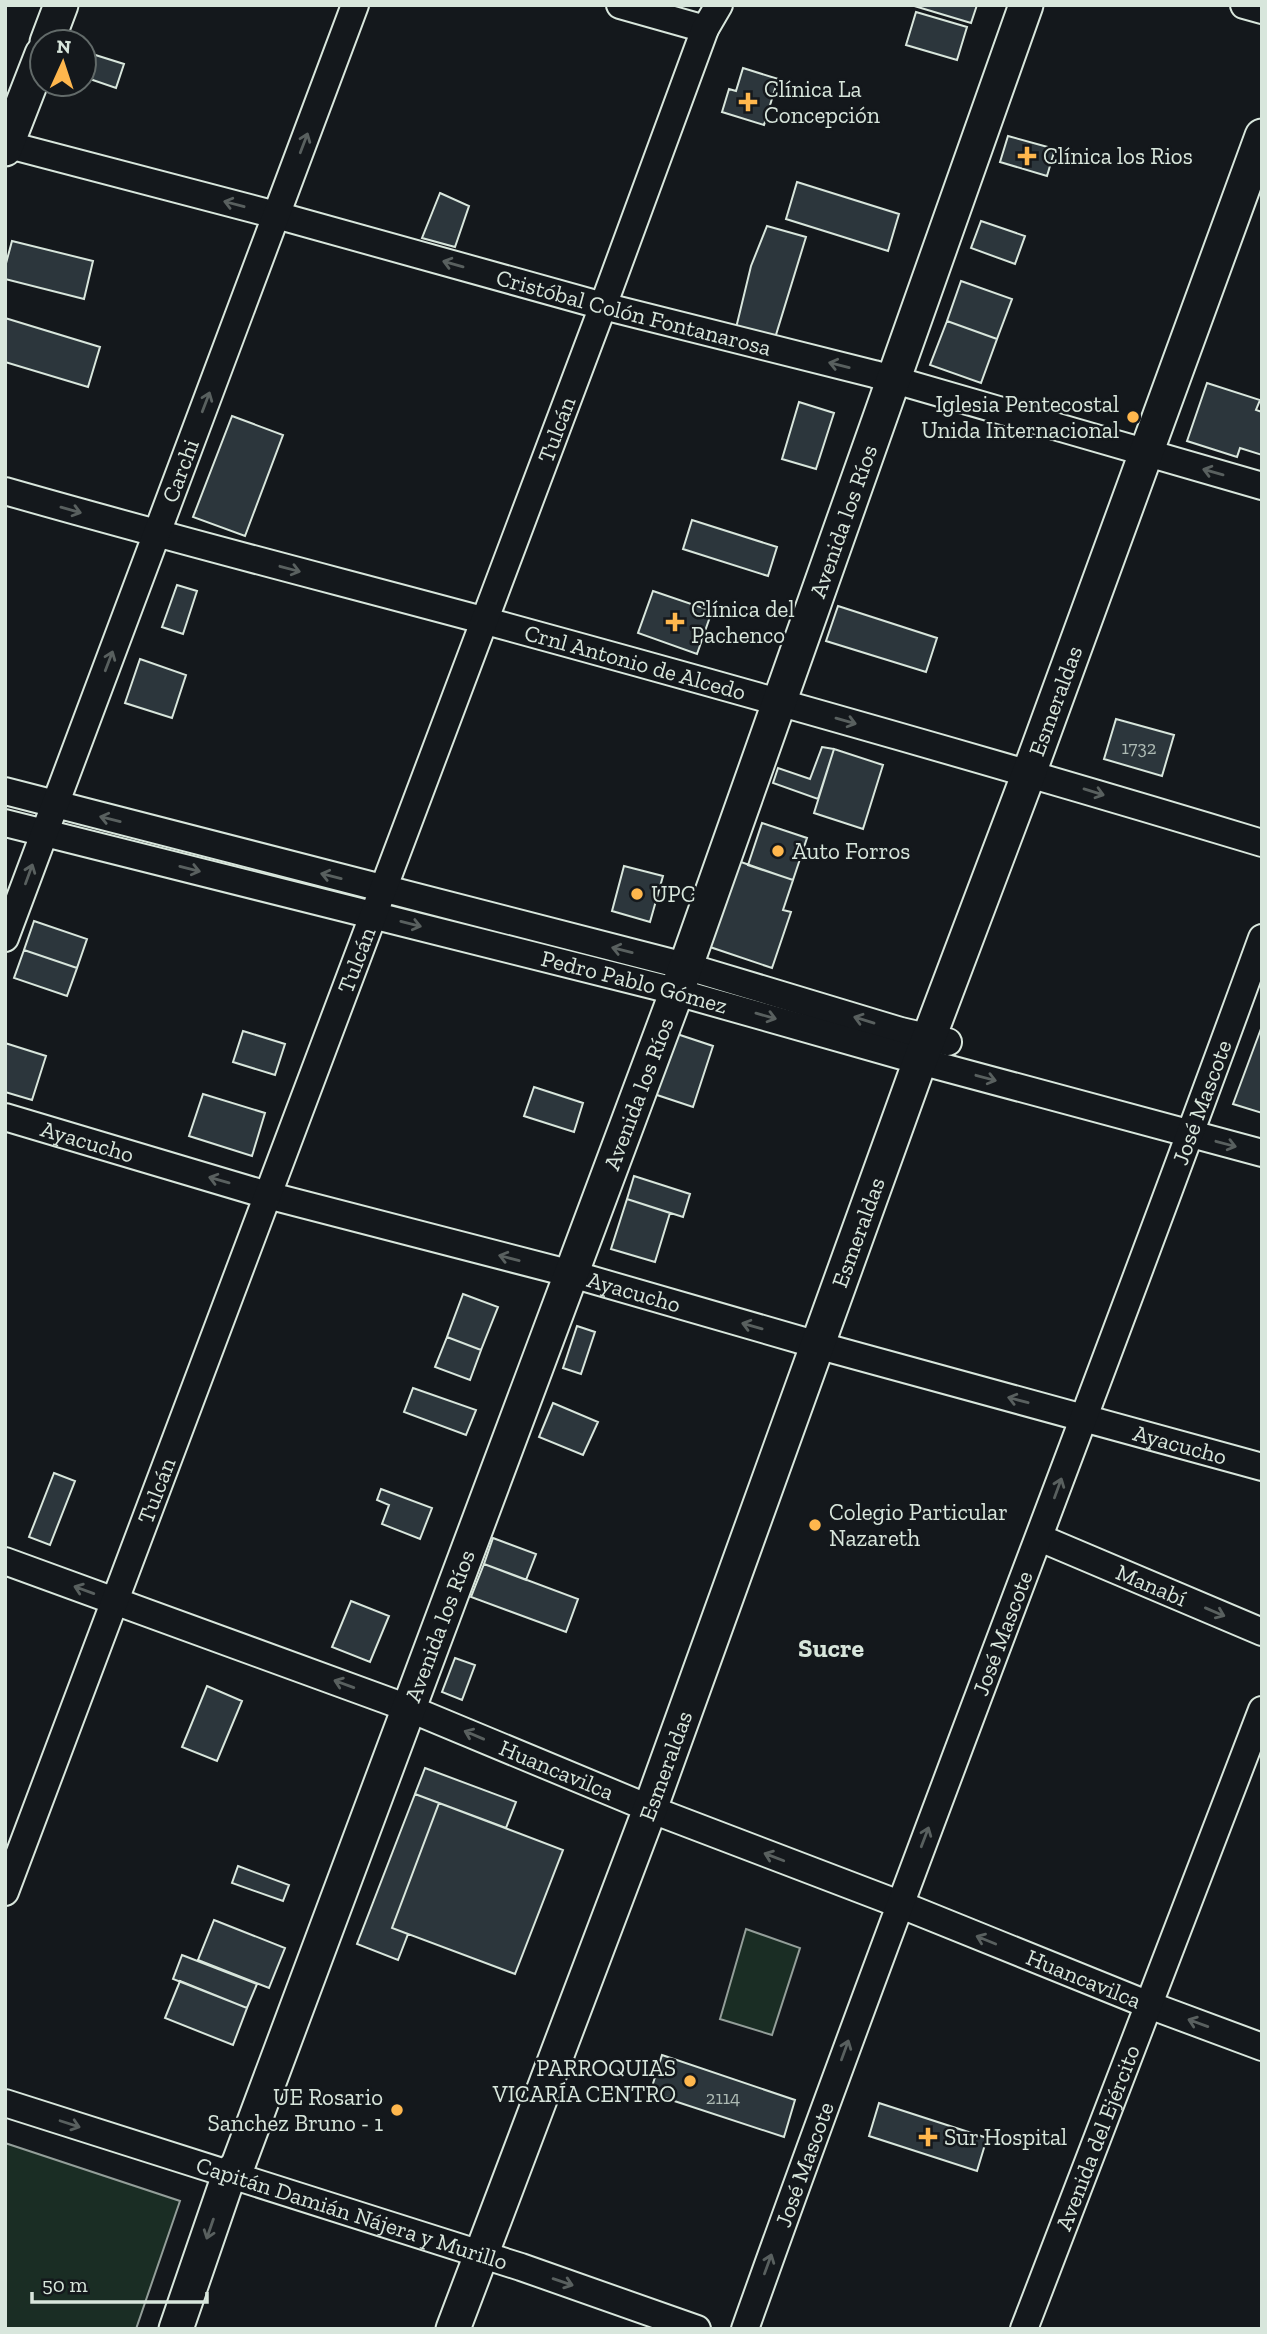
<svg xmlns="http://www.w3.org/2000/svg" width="1267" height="2334" font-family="'Zilla Slab',serif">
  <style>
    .green { fill: #1a2d24; stroke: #939e99; stroke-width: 2 }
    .building { fill: #2c363c; stroke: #d8e6dc; stroke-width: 2 }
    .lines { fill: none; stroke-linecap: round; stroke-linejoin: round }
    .minor-casing { stroke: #d8e6dc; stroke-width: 30 }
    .major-casing { stroke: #d8e6dc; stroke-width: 37 }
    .minor { stroke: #14181c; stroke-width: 26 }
    .major { stroke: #14181c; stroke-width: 33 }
    .oneway { stroke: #59605f }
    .poi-dot { fill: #ffb74d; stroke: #14181c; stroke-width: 2.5 }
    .labels { text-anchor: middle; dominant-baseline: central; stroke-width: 5; stroke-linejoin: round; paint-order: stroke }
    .number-label { font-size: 19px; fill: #adbab4 }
    .poi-label { font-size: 23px; fill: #d8e6dc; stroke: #14181c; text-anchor: start }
    .street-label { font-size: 23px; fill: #d8e6dc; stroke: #14181c }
    .quarter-label { font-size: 26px; font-weight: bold; fill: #d8e6dc; stroke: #14181c }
  </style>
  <rect width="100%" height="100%" fill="#14181c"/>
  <path class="green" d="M746,1929L800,1948L772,2035L720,2019Z
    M5,2143L180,2201L136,2329H5Z"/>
  <path class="building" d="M911,5H977L971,23Z
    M916,12L967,27L957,60L906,45Z
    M89,53L124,64L116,88L84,77V66Z
    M743,68L778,79L764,125L722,112L729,89L736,91Z
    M1008,136L1055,149L1047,176L1000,162Z
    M797,182L899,214L888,251L786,219Z
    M440,193L469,206L455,247L422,238Z
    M981,221L1025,236L1015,264L971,248Z
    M767,226L806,237L775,338L736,328L751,266Z
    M12,241L93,261L84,299L5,279V267Z
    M961,281L1012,299L997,339L947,321Z
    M5,318L100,347L88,387L5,362Z
    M947,321L997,339L981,383L930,365Z
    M1207,383L1260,400L1256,410L1262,412V455L1240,448L1237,457L1187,441Z
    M799,402L834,413L816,469L782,459Z
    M232,416L283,435L245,536L193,517Z
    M692,520L777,547L768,576L683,549Z
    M177,585L197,591L183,634L162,627Z
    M653,591L712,611L697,654L638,633Z
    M838,606L937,638L926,672L826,641Z
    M140,659L186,675L172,718L125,703Z
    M1116,719L1174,735L1162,776L1104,759Z
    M822,747L834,749L818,799L773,783L778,768L810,779Z
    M834,749L883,765L863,829L814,813Z
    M762,823L807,838L793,880L748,865Z
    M738,861L793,880L783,910L791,912L772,968L710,947Z
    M624,866L663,876L650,922L612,911Z
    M34,921L87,939L77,968L24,950Z
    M24,950L77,968L67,996L14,978Z
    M1262,1026V1113L1233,1104Z
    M243,1031L285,1044L275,1075L233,1062Z
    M671,1032L713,1046L693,1107L651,1093Z
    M5,1043L46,1056L32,1100L5,1092Z
    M534,1087L583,1103L574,1132L524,1116Z
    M203,1094L265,1113L252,1156L189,1136Z
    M634,1176L690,1194L683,1217L627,1199Z
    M627,1199L670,1213L655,1262L611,1249Z
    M463,1294L498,1307L481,1350L447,1337Z
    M577,1326L595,1332L581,1374L563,1368Z
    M447,1337L481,1350L470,1380L435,1367Z
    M413,1388L476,1410L466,1435L404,1412Z
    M553,1403L598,1422L583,1455L539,1437Z
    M54,1473L75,1481L50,1545L29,1537Z
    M381,1489L432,1508L420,1539L382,1524L389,1505L377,1500Z
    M493,1538L536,1554L526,1580L484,1564Z
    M484,1564L578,1599L566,1632L471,1597Z
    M351,1601L389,1616L370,1662L332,1647Z
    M455,1658L475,1665L462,1700L442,1692Z
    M207,1686L242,1701L217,1761L182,1747Z
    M425,1768L516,1802L506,1828L415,1794Z
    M415,1794L439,1803L392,1928L408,1934L398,1960L357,1944Z
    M439,1803L563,1850L515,1974L392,1928Z
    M238,1866L289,1885L283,1901L232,1883Z
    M214,1920L285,1948L269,1988L198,1960Z
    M182,1955L257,1984L247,2008L173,1979Z
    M180,1981L247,2008L233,2045L165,2018Z
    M662,2055L795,2100L784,2137L650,2093Z
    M879,2103L987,2138L977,2171L869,2136Z"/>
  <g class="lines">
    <defs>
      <g id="minor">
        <path d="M620,5L705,29"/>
        <path d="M1244,5L1262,10"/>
        <path id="s1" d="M5,144L276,215L603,306L874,374L1262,486"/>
        <path id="s2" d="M5,491C165,537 326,578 486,621C746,692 1004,765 1262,843"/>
        <path d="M5,791L685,966L901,1031L948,1042"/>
        <path id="s3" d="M5,823L659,987L920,1061L1262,1153"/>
        <path id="s4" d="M5,938L355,5"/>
        <path id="s5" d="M5,1117L267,1195L572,1274L835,1350L1262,1467"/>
        <path id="s6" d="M1040,1538L1262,1632"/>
        <path id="s7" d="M5,1561L408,1708L663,1814L899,1904L1149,2005L1262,2047"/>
        <path id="s8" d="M5,1892L603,306L705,29L719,5"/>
        <path id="s9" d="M5,2103L521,2267L697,2329"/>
        <path id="s10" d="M745,2329C911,1863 1093,1403 1262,938"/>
        <path id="s11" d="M1024,2329L1262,1710"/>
      </g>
      <g id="major">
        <path d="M47,42L61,5"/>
        <path d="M5,149L42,54"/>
        <path id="s12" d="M176,2329L229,2175L238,2165L677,991L1026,5"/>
        <path id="s13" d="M453,2329L650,1809L920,1061L1029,773L1262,136"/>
      </g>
    </defs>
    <use href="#minor" class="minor-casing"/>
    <use href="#major" class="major-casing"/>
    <use href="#minor" class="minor"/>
    <use href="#major" class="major"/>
  </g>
  <defs><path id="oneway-shaft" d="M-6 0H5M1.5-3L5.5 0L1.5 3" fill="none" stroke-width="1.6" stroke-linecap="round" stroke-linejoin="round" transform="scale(1.75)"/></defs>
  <g class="oneway">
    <use href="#oneway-shaft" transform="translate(304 143) rotate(-69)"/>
    <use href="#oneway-shaft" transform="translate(234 204) rotate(-165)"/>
    <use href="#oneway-shaft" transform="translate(453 264) rotate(-164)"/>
    <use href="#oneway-shaft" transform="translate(839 365) rotate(-166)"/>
    <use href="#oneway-shaft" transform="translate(206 402) rotate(-69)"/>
    <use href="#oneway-shaft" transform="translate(1213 472) rotate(-164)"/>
    <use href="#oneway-shaft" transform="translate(71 510) rotate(16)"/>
    <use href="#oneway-shaft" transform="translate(290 569) rotate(15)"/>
    <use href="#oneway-shaft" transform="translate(109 661) rotate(-69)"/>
    <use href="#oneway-shaft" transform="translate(846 721) rotate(16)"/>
    <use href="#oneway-shaft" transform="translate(1094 792) rotate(17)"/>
    <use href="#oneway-shaft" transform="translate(110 819) rotate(-166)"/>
    <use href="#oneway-shaft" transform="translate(190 869) rotate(14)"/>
    <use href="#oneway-shaft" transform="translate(29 874) rotate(-70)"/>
    <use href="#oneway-shaft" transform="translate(331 876) rotate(-166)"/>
    <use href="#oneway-shaft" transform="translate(411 924) rotate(14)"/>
    <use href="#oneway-shaft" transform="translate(622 950) rotate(-166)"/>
    <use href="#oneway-shaft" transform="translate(766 1016) rotate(16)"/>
    <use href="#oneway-shaft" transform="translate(864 1020) rotate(-163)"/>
    <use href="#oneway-shaft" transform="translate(986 1078) rotate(15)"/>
    <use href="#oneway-shaft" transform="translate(1226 1144) rotate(15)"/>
    <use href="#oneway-shaft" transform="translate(219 1180) rotate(-164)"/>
    <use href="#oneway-shaft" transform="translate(509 1258) rotate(-165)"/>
    <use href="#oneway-shaft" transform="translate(752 1326) rotate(-164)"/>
    <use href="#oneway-shaft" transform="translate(1018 1400) rotate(-165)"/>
    <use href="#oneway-shaft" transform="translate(1058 1488) rotate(-70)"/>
    <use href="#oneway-shaft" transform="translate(84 1590) rotate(-160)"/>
    <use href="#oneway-shaft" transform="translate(1215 1612) rotate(23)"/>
    <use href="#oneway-shaft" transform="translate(344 1684) rotate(-160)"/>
    <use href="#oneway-shaft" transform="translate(474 1735) rotate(-157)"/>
    <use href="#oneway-shaft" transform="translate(925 1837) rotate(-69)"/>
    <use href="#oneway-shaft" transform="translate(774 1857) rotate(-159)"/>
    <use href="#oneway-shaft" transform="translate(986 1940) rotate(-158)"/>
    <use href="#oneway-shaft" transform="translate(1198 2023) rotate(-160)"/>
    <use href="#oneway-shaft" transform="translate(845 2050) rotate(-70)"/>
    <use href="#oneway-shaft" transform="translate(70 2124) rotate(18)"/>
    <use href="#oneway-shaft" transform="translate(210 2229) rotate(109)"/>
    <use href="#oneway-shaft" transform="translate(768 2264) rotate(-70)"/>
    <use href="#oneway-shaft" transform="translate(563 2282) rotate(19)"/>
  </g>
  <g class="poi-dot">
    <path d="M744.5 91.5h7v7h7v7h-7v7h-7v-7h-7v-7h7z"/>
    <path d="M1023.5 145.5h7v7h7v7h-7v7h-7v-7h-7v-7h7z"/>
    <circle cx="1133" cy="417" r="7"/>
    <path d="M671.5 611.5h7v7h7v7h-7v7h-7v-7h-7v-7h7z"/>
    <circle cx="778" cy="851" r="7"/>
    <circle cx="637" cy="894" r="7"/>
    <circle cx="815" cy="1525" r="7"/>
    <circle cx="690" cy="2081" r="7"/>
    <circle cx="397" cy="2110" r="7"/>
    <path d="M924.5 2126.5h7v7h7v7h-7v7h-7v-7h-7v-7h7z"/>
  </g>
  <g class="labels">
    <g class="number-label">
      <text x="1139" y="747">1732</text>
      <text x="723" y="2097">2114</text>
    </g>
    <g class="poi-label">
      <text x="764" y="89">Clínica La<tspan x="764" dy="26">Concepción</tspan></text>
      <text x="1043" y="156">Clínica los Rios</text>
      <text x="1119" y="404" text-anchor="end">Iglesia Pentecostal<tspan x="1119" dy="26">Unida Internacional</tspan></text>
      <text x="691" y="609">Clínica del<tspan x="691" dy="26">Pachenco</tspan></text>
      <text x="792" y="851">Auto Forros</text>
      <text x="651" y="894">UPC</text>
      <text x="829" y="1512">Colegio Particular<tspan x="829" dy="26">Nazareth</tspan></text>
      <text x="676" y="2068" text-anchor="end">PARROQUIAS<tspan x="676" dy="26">VICARÍA CENTRO</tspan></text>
      <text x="383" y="2097" text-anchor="end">UE Rosario<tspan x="383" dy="26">Sanchez Bruno - 1</tspan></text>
      <text x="944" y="2137">Sur Hospital</text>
    </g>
    <g class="street-label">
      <text stroke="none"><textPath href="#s1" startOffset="651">Cristóbal Colón Fontanarosa</textPath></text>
      <text stroke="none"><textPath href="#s8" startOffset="1563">Tulcán</textPath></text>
      <text stroke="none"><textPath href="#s4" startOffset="499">Carchi</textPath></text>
      <text stroke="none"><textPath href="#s12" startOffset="1928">Avenida los Ríos</textPath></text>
      <text stroke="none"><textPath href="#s2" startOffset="653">Crnl Antonio de Alcedo</textPath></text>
      <text stroke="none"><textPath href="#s13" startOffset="1736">Esmeraldas</textPath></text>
      <text stroke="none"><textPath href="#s8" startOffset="996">Tulcán</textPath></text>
      <text stroke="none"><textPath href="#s3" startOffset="649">Pedro Pablo Gómez</textPath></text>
      <text stroke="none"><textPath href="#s12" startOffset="1320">Avenida los Ríos</textPath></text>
      <text stroke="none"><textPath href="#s10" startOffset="1309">José Mascote</textPath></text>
      <text stroke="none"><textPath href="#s5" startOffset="86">Ayacucho</textPath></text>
      <text stroke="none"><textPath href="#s13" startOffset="1169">Esmeraldas</textPath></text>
      <text stroke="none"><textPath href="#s5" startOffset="653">Ayacucho</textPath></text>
      <text stroke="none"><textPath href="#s5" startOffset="1220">Ayacucho</textPath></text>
      <text stroke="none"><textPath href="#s8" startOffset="429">Tulcán</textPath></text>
      <text stroke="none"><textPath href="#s6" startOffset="121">Manabí</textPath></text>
      <text stroke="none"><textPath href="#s12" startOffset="752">Avenida los Ríos</textPath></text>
      <text stroke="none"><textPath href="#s10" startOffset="742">José Mascote</textPath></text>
      <text stroke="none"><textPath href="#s13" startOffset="602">Esmeraldas</textPath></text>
      <text stroke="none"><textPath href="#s7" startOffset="590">Huancavilca</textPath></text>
      <text stroke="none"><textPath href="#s7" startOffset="1157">Huancavilca</textPath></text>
      <text stroke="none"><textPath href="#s11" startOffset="205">Avenida del Ejército</textPath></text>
      <text stroke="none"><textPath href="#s10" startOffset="175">José Mascote</textPath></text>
      <text stroke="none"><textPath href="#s9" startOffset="364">Capitán Damián Nájera y Murillo</textPath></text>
    </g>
    <g class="quarter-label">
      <text x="831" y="1648">Sucre</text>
    </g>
  </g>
  <rect width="1267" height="2334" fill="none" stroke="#d8e6dc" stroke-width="14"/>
  <g transform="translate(63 63) rotate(3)"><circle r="33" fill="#14181c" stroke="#626a69" stroke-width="2"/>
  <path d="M0-5L12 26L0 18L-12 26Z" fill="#ffb74d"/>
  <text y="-10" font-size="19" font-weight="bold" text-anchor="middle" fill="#d8e6dc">N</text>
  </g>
  <path d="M32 2292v10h175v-10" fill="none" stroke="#d8e6dc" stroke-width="3.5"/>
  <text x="42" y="2292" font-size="21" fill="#d8e6dc" stroke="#14181c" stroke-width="5" paint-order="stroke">50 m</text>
</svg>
